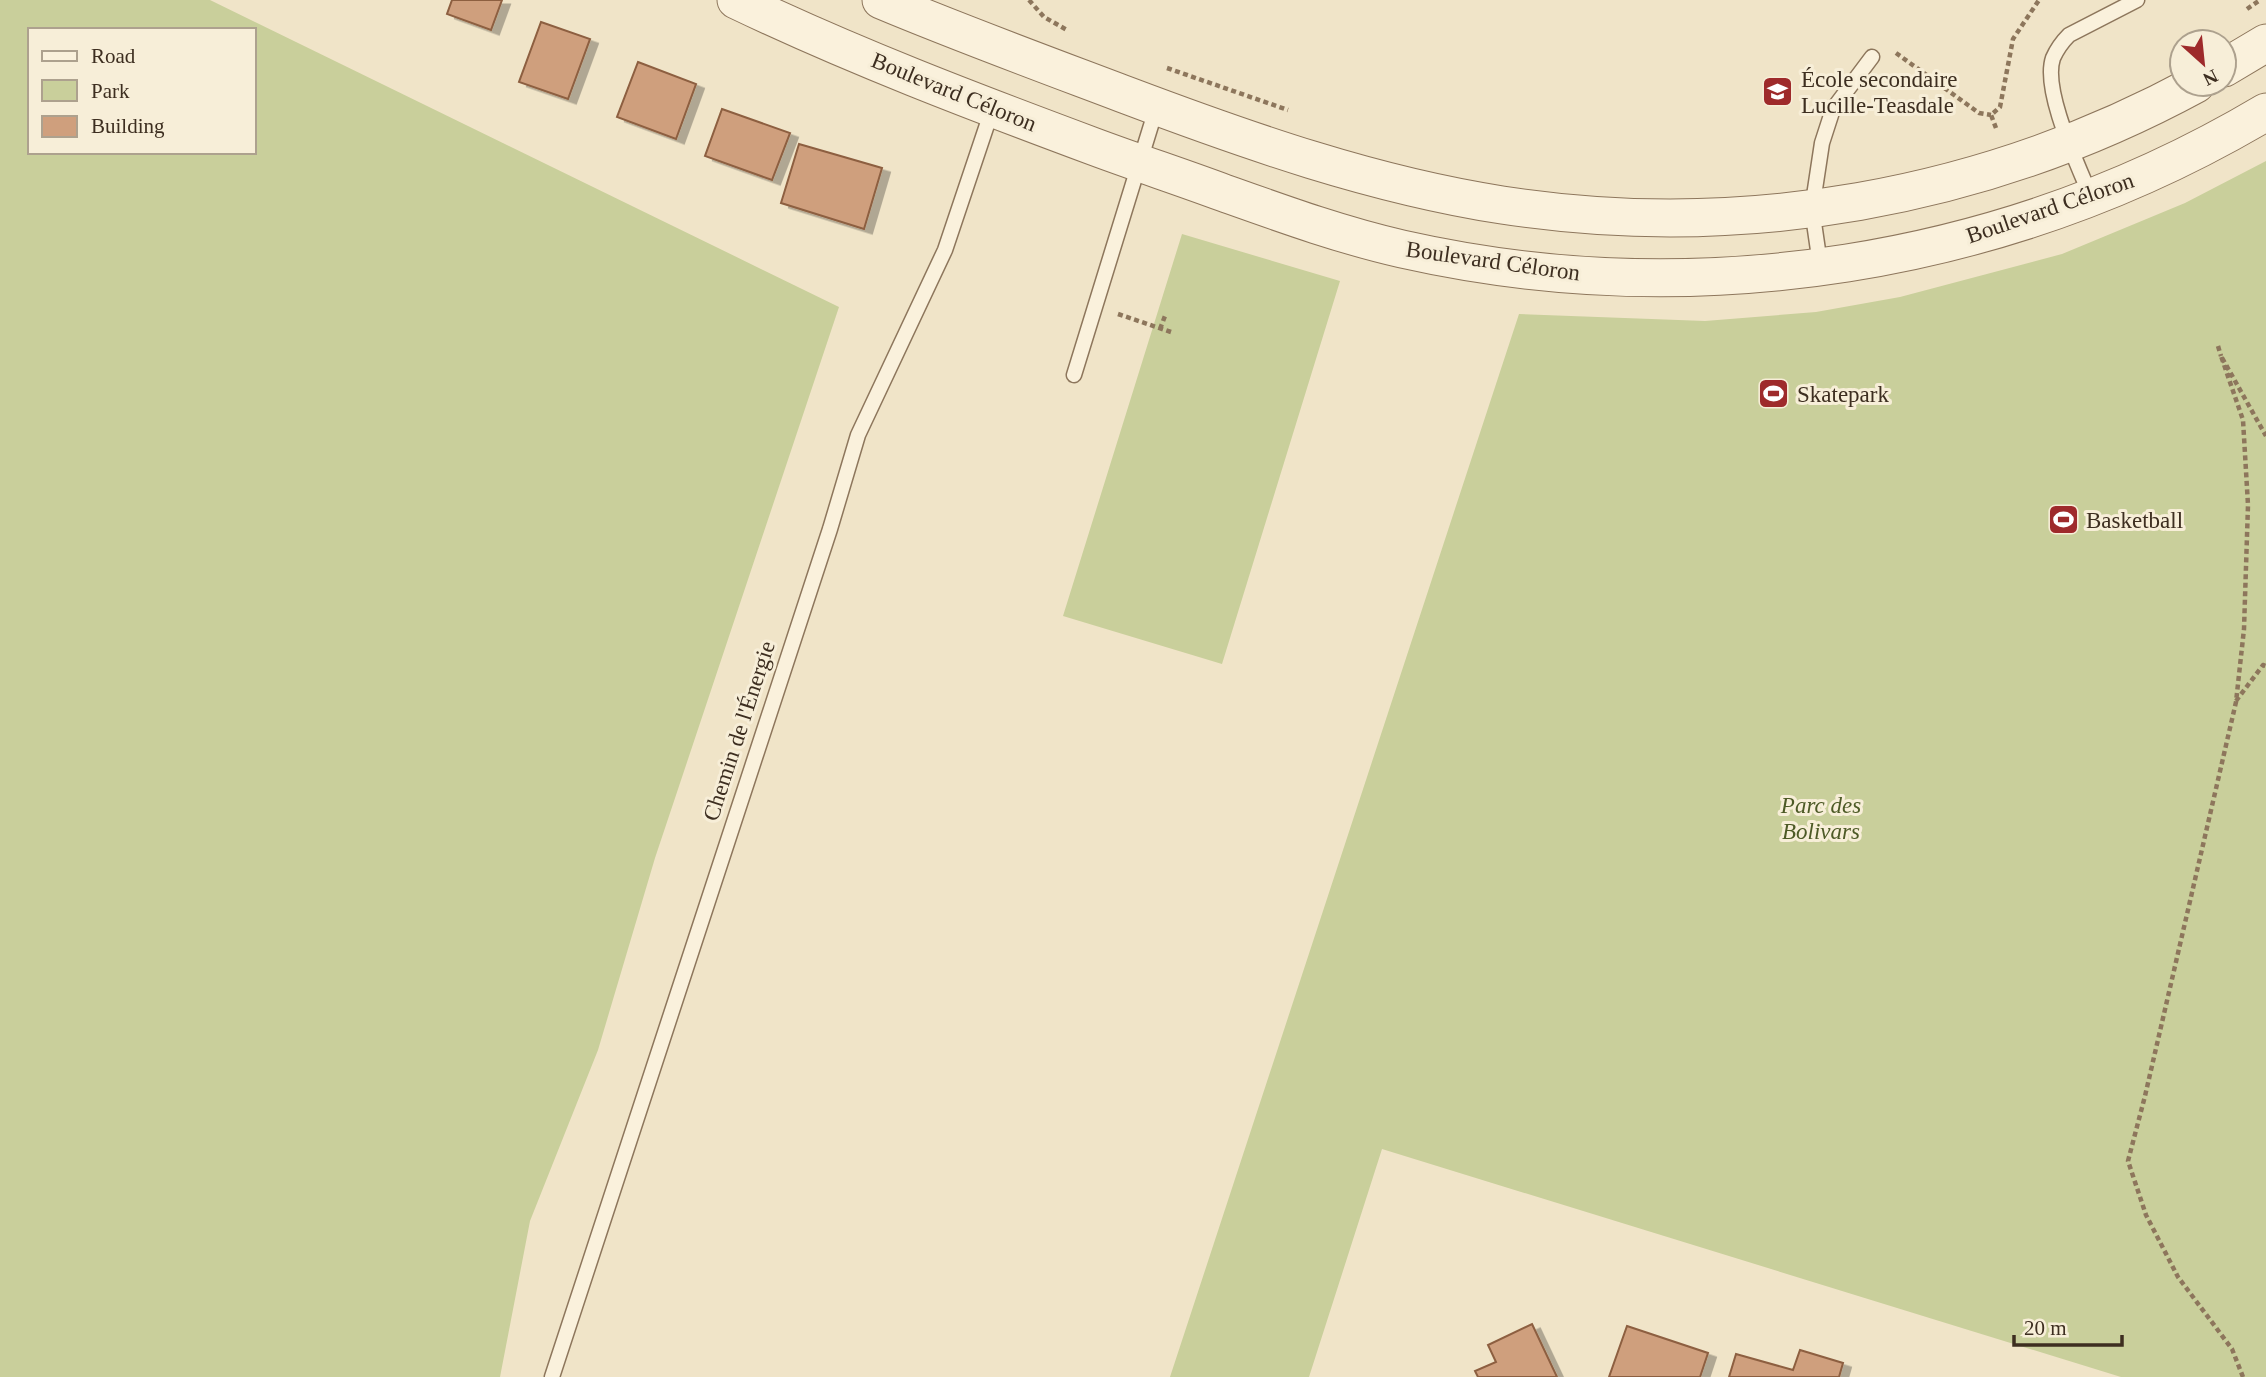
<svg xmlns="http://www.w3.org/2000/svg" width="2266" height="1377" font-family="Georgia,serif">
  <style>
    .green { fill: #c9cf9b; fill-rule: evenodd }
    .building { fill: #cf9f7d; stroke: #8d5f41; stroke-width: 2; filter: url(#shadow) }
    .lines { fill: none; stroke-linecap: round; stroke-linejoin: round }
    .service-casing { stroke: #8d765c; stroke-width: 17 }
    .tertiary-casing { stroke: #8d765c; stroke-width: 39 }
    .path { stroke: #8d765c; stroke-width: 4.5; stroke-dasharray: 5 3.5; stroke-linecap: butt }
    .service { stroke: #faf1dc; stroke-width: 14 }
    .tertiary { stroke: #faf1dc; stroke-width: 37 }
    .labels { text-anchor: middle; dominant-baseline: central; stroke-width: 6; stroke-linejoin: round; paint-order: stroke }
    .poi-label { font-size: 23px; fill: #3d2e20; stroke: #f7eed8; text-anchor: start }
    .street-label { font-size: 23px; fill: #3d2e20; stroke: #f7eed8 }
    .park-label { font-size: 23px; font-style: italic; fill: #4d5a26; stroke: #f7eed8 }
  </style>
  <defs>
    <filter id="shadow"><feDropShadow dx="8" dy="4.5" stdDeviation="0" flood-color="#0004"/></filter>
  </defs>
  <rect width="100%" height="100%" fill="#f0e4c8"/>
  <path class="green" d="M0,0H210L839,307L655,858L598,1050L530,1221L500,1377H0ZM30,30H254V152H30Z
    M2266,161V1377H2121L1382,1149L1309,1377H1170L1519,314L1705,321L1816,312L1900,297L2062,254L2185,203Z
    M1182,234L1340,281L1222,664L1063,616Z"/>
  <path class="building" d="M452,0H502L491,30L447,14Z
    M541,22L590,39L568,99L519,82Z
    M638,62L696,84L676,139L617,117Z
    M722,109L790,133L772,180L705,156Z
    M799,144L882,168L864,229L781,203Z
    M1532,1324L1557,1377H1478L1475,1371L1496,1362L1488,1345Z
    M1627,1326L1708,1353L1700,1377H1609Z
    M1800,1350L1843,1363L1839,1377H1729L1736,1354L1793,1370Z"/>
  <g class="lines">
    <defs>
      <path id="service" d="M2091,197C2078,165 2042,90 2053,58C2057,49 2062,42 2069,35L2137,0
        M1820,264L1812,209L1822,143L1833,109L1872,57
        M1074,375L1157,106
        M552,1377L830,529L858,435L945,250L992,110"/>
      <path id="tertiary" d="M736,0C853,56 974,102 1095,147C1138,163 1181,177 1224,193C1283,214 1341,235 1402,249C1696,315 2007,266 2266,112
        M881,0C962,34 1044,64 1126,95C1248,141 1373,185 1502,205C1741,242 1984,199 2196,84
        M2224,68L2266,43"/>
    </defs>
    <use href="#service" class="service-casing"/>
    <use href="#tertiary" class="tertiary-casing"/>
    <path class="path" d="M1029,0L1044,17L1067,30
      M2247,9L2260,0
      M2191,42L2203,35
      M1896,53L1979,113L1991,115
      M1167,68L1288,110
      M1996,128L1991,115L2000,107L2013,39L2039,0
      M1118,314L1171,332
      M1160,329L1165,316
      M2218,346L2221,356
      M2236,701L2263,665L2266,666
      M2243,1377L2232,1349L2178,1277L2146,1215L2128,1161L2145,1096L2236,702L2244,629L2248,505L2243,420L2221,356L2266,436"/>
    <use href="#service" class="service"/>
    <use href="#tertiary" class="tertiary"/>
  </g>
  <defs>
    <symbol id="school-square" viewBox="-11 -11 22 22"><rect x="-9" y="-9" width="18" height="18" rx="4" fill="#9e2a2b" stroke="#f7eed8"/><path d="M0-5L7-2L0 1L-7-2ZM-4 1L0 2.5L4 1V4Q0 6-4 4Z" fill="#fff"/></symbol>
    <symbol id="stadium-square" viewBox="-11 -11 22 22"><rect x="-9" y="-9" width="18" height="18" rx="4" fill="#9e2a2b" stroke="#f7eed8"/><path d="M0-5a6.5 5 0 1 0 0 10a6.5 5 0 1 0 0-10ZM-3.5-1.8h7v3.6h-7Z" fill="#fff"/></symbol>
  </defs>
  <g fill-rule="evenodd">
    <use href="#school-square" x="1760" y="74" width="35" height="35"/>
    <use href="#stadium-square" x="1756" y="376" width="35" height="35"/>
    <use href="#stadium-square" x="2046" y="502" width="35" height="35"/>
  </g>
  <g class="labels">
    <g class="poi-label">
      <text x="1801" y="79">École secondaire<tspan x="1801" dy="26">Lucille-Teasdale</tspan></text>
      <text x="1797" y="394">Skatepark</text>
      <text x="2086" y="520">Basketball</text>
    </g>
    <g class="street-label">
      <text transform="translate(954 92) rotate(22)">Boulevard Céloron</text>
      <text transform="translate(2050 208) rotate(-19)">Boulevard Céloron</text>
      <text transform="translate(1493 261) rotate(8)">Boulevard Céloron</text>
      <text transform="translate(739 731) rotate(-72)">Chemin de l'Énergie</text>
    </g>
    <g class="park-label">
      <text x="1821" y="805">Parc des<tspan x="1821" dy="26">Bolivars</tspan></text>
    </g>
  </g>
  <rect x="28" y="28" width="228" height="126" fill="#f7eed8" stroke="#ada18e" stroke-width="2"/>
  <rect x="42" y="51" width="35" height="10" fill="#faf1dc" stroke="#ada18e" stroke-width="2"/>
  <text x="91" y="63" font-size="21" fill="#3d2e20">Road</text>
  <rect x="42" y="80" width="35" height="21" fill="#c9cf9b" stroke="#ada18e" stroke-width="2"/>
  <text x="91" y="98" font-size="21" fill="#3d2e20">Park</text>
  <rect x="42" y="116" width="35" height="21" fill="#cf9f7d" stroke="#ada18e" stroke-width="2"/>
  <text x="91" y="133" font-size="21" fill="#3d2e20">Building</text>
  <g transform="translate(2203 63) rotate(153)"><circle r="33" fill="#f7eed8" stroke="#ada18e" stroke-width="2"/>
  <path d="M0-5L12 26L0 18L-12 26Z" fill="#9e2a2b"/>
  <text y="-10" font-size="19" font-weight="bold" text-anchor="middle" fill="#3d2e20">N</text>
  </g>
  <path d="M2014 1335v10h108v-10" fill="none" stroke="#3d2e20" stroke-width="3.5"/>
  <text x="2024" y="1335" font-size="21" fill="#3d2e20" stroke="#f7eed8" stroke-width="5" paint-order="stroke">20 m</text>
</svg>
